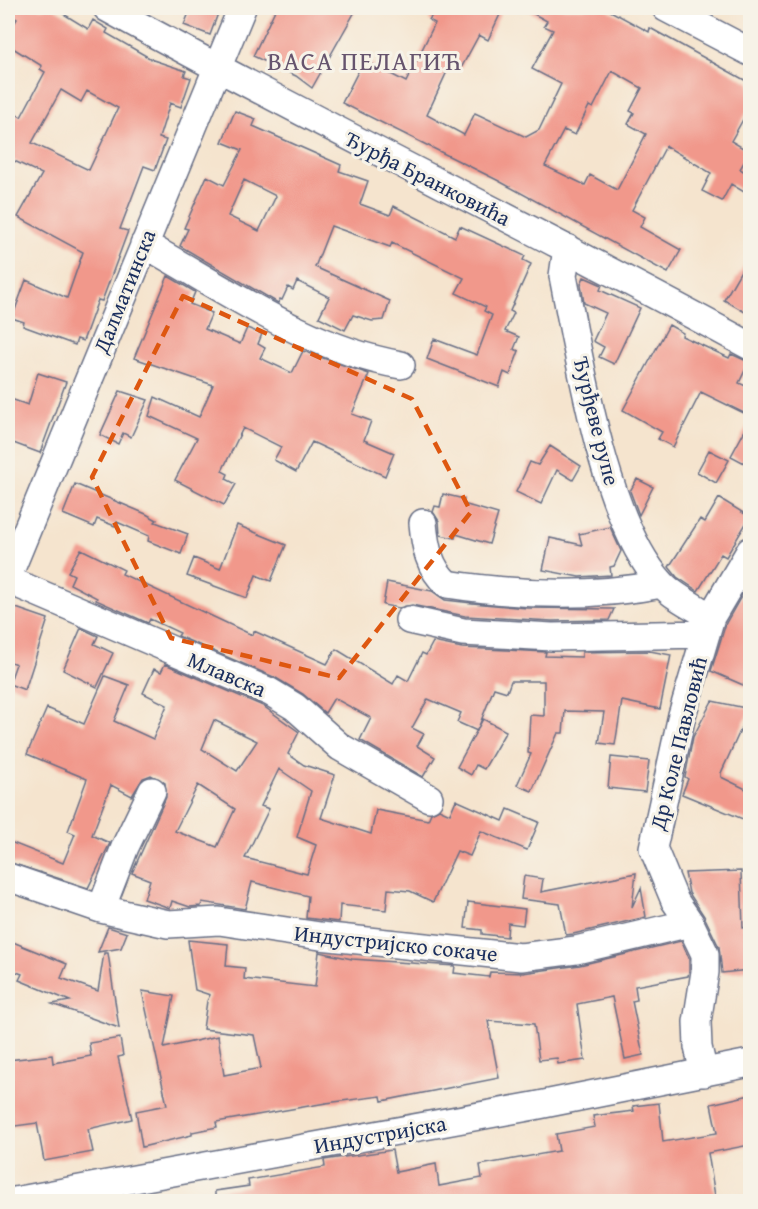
<svg xmlns="http://www.w3.org/2000/svg" width="758" height="1209" font-family="'Gentium Book Plus',serif">
  <style>
    .building { fill: #f1988b; fill-rule: evenodd }
    .lines { fill: none; stroke-linecap: round; stroke-linejoin: round }
    .minor-casing { stroke: #676e85; stroke-width: 30 }
    .minor { stroke: #fff; stroke-width: 27 }
    .marked { fill: none; stroke: #de5710; stroke-width: 4.5; stroke-dasharray: 12 8; stroke-linejoin: round }
    .labels { text-anchor: middle; dominant-baseline: central; stroke-width: 6; stroke-linejoin: round; paint-order: stroke }
    .street-label { font-size: 22px; fill: #1b2f5e; stroke: #f7f3e8 }
    .quarter-label { font-size: 26px; letter-spacing: 1.5px; fill: #66546e; stroke: #f7f3e8 }
  </style>
  <rect width="100%" height="100%" fill="#f7f3e8"/>
  <filter id="ink" filterUnits="userSpaceOnUse"><feTurbulence type="fractalNoise" baseFrequency=".0167" numOctaves="2"/><feDisplacementMap in="SourceGraphic" scale="12" xChannelSelector="R" yChannelSelector="G"/><feConvolveMatrix kernelMatrix="1 2 1 2 8 2 1 2 1" color-interpolation-filters="sRGB"/></filter>
  <filter id="wash" filterUnits="userSpaceOnUse"><feTurbulence type="fractalNoise" baseFrequency=".008" numOctaves="4" result="noise"/><feDisplacementMap in="SourceGraphic" scale="24" xChannelSelector="R" yChannelSelector="G"/><feGaussianBlur stdDeviation="1.35" result="paint"/><feColorMatrix in="noise" values="0 0 0 0 0 0 0 0 0 0 0 0 0 0 0 0 0 1.4 0 .05"/><feComposite in="paint" operator="in"/></filter>
  <g filter="url(#wash)">
    <rect width="100%" height="100%" fill="#f5e4ce"/>
    <g id="blocks">
      <path class="building" d="M8,8H54L88,29L93,20L108,29L106,33L153,60L186,71L184,76L191,78L181,107L170,103L159,138L166,140L155,170L144,166L120,229L128,231L102,301L98,300L83,341L77,339L75,345L23,326L24,322L12,318L26,280L67,298L83,252L18,217L42,174L8,158V109L21,117L45,72L40,69L42,66L8,45V33L17,19L8,14ZM61,90L81,102L87,91L118,108L89,170L32,143Z
        M191,8H220L210,35L184,25Z
        M276,8H357L312,88L296,76L253,56Z
        M436,8H503L488,40L479,35L460,70L450,65L427,115L464,135L475,113L526,137L539,130L561,84L532,69L553,30L544,26L547,21L523,8H605L649,32L650,28L750,83V107L731,141L750,152L740,169L750,175V180L744,192L731,184L722,201L702,191L711,173L666,146L632,210L645,217L640,227L681,250L668,273L497,180L342,103L364,60L406,82L435,23L429,20ZM612,71L642,88L630,111L634,113L628,124L646,134L617,190L590,175L585,185L545,166L564,130L575,135L589,106L593,108Z
        M235,111L256,119L253,126L341,165L339,171L368,181L360,204L390,215L394,206L455,237L460,226L525,256L523,260L531,264L510,311L514,313L505,331L519,337L514,349L519,351L510,375L504,372L499,387L427,359L434,339L477,355L492,315L484,311L486,307L456,293L464,278L392,243L390,247L331,226L315,267L390,301L384,320L372,321L353,315L345,330L319,317L329,297L297,281L293,290L288,287L282,300L280,299L278,303L180,246L188,229L184,228L207,176L224,185L242,150L222,142ZM244,180L276,196L259,231L228,216Z
        M750,255V315L724,300Z
        M168,276L195,292L190,304L212,313L205,329L240,344L247,328L262,334L258,344L265,348L260,358L292,373L303,351L369,374L352,414L371,421L364,440L394,453L385,476L312,442L296,472L274,460L281,447L243,428L222,471L228,474L226,479L236,484L224,505L175,480L197,438L149,416L155,397L199,417L213,385L134,358Z
        M584,277L602,285L600,290L640,308L614,364L599,357L604,347L593,341L606,313L584,303L581,284Z
        M669,325L683,333L682,336L729,358L731,354L749,362L739,383L750,388V416L701,392L673,447L658,439L662,432L623,410Z
        M38,373L66,382L40,453L8,441V398L28,405Z
        M120,391L148,400L131,437L123,433L118,444L100,435Z
        M750,421V466L731,456Z
        M550,446L581,466L573,480L557,470L541,504L516,492L530,462L538,465Z
        M709,450L729,460L716,483L697,472Z
        M637,479L653,487L639,515L630,491Z
        M75,484L146,514L157,520L155,522L188,534L181,554L148,541L149,536L117,522L115,526L97,519L94,527L63,514Z
        M443,494L464,499L463,504L498,514L489,544L456,534L455,538L440,535L439,521L433,512L435,506L440,507Z
        M719,498L750,517L726,557L721,554L698,591L677,577L669,567L700,519L705,522Z
        M237,525L286,545L271,581L256,575L247,598L187,576L194,558L220,569Z
        M610,527L621,551L614,566L610,567L611,575L579,577L543,570L550,538L582,545L579,534Z
        M81,549L124,570L122,574L252,635L254,631L327,664L336,649L393,684L398,675L408,681L422,653L426,655L433,642L462,648L546,652L545,656L582,657V652L650,651L671,655L660,709L622,701L615,745L599,743L604,712L565,711L563,733H558L532,791L517,785L531,754L528,753L530,715L544,716V681H511L507,692L494,688L477,731L457,722L461,713L428,699L412,728L424,734L417,746L435,757L423,777L360,740L371,718L334,698L325,713L303,694L276,678L178,636L180,633L150,619L148,623L96,600L97,598L70,584L74,575L68,572Z
        M750,581V688L711,671L726,623Z
        M387,582L432,591L445,600L472,603L527,608L614,609L609,620L552,621L465,616L412,605L399,608L383,605Z
        M16,608L48,619L25,690L9,684L16,664L8,661L14,633L8,631V614L13,616Z
        M81,628L98,636L94,644L113,653L97,687L63,670Z
        M165,664L263,706L299,732L288,754L304,765L335,775L321,818L371,834L376,810L428,820L431,813L439,809L450,814L456,800L503,821L508,809L539,822L527,850L481,831L470,856L457,851L433,902L410,891L388,889L386,910L340,905L339,922L306,918L308,896L252,882L245,909L202,902L201,906L190,907L172,901L170,908L144,899L150,880L132,873L166,797L165,783L151,775L143,778L132,796L111,785L92,835L110,843L88,888L8,862V841L63,863L75,834L68,831L87,779L27,754L47,708L84,724L105,676L129,685L114,721L153,739L167,705L143,693L154,669L161,672ZM214,720L257,741L237,771L202,749ZM279,769L311,791L297,837L316,845L307,874L245,858L269,809L261,806ZM198,785L235,809L217,847L175,831Z
        M712,701L750,709L721,773V777L750,791V822L682,794L688,779L685,777L693,737Z
        M483,719L506,731L484,769L476,765L471,775L457,767Z
        M611,757L649,761L645,792L608,788Z
        M741,871L743,928L750,927L749,970L722,973L719,947L704,916L689,893L685,873Z
        M636,873L632,907L641,888L646,917L573,934L566,935L560,904L521,899L524,876L543,879L541,892Z
        M468,902L525,909L523,925L508,923L507,937L482,934V930L465,928Z
        M108,927L127,933L121,948L98,952Z
        M8,940L67,964L61,978L98,991L104,953H108L119,1028L52,1004L70,1001L19,980L22,974L8,969Z
        M188,940L228,944L226,966L245,968L244,979L315,987L319,952L352,959L455,966L454,973L489,977L490,972L523,973L580,965L681,941L689,958V971L688,976L635,986L637,1000L632,1001L643,1055L625,1059L612,997L577,1004L585,1060L558,1064L557,1058L539,1060L534,1024L488,1021L499,1078L382,1101L381,1096L326,1103L216,1122L217,1127L192,1132V1135L142,1147L136,1111L167,1105L142,991L174,996L164,1048L218,1036L224,1075L261,1068L254,1035L203,1029L207,1001L210,995L195,990Z
        M120,1038L123,1056L118,1057L132,1119L88,1129L93,1152L44,1161L37,1123L8,1127V1060L52,1055L53,1063L91,1056L89,1043Z
        M750,1095V1145L708,1153L716,1202H629L628,1196L600,1202H215V1191L249,1186L248,1180L325,1167L324,1160L392,1150L396,1172L436,1164L439,1186L482,1178L480,1165L559,1151L556,1134L595,1127L593,1116L634,1111L633,1106L659,1103L663,1142L717,1133L711,1104Z"/>
    </g>
  </g>
  <g filter="url(#ink)">
    <use href="#blocks" fill-opacity="0" stroke="#676e85" stroke-width="1.5"/>
    <g class="lines">
      <defs>
        <path id="minor" d="M107,8C319,125 538,230 750,346
          M666,8L750,52
          M144,244C225,289 308,349 401,365
          M567,248L563,276C580,360 604,521 662,584C674,597 695,607 711,617L750,551
          M423,523C425,546 429,568 447,584C518,595 590,598 662,584
          M8,576L242,8
          M8,580L270,692L295,707L340,747L429,798
          M409,620L463,632L552,637L706,634
          M8,877L101,909L168,924L219,921L320,936L521,957L576,950L690,923
          M101,909L125,847L152,791
          M704,1073L698,1047L697,1022L705,972V954L690,923L675,901L653,848L682,715L711,617
          M9,1202L534,1106L750,1063"/>
      </defs>
      <use href="#minor" class="minor-casing"/>
      <use href="#minor" class="minor"/>
    </g>
  </g>
  <path class="marked" d="M183,296L412,399L471,512L339,678L171,638L92,477Z"/>
  <g class="labels">
    <g class="street-label">
      <text transform="translate(428 178) rotate(27)">Ђурђа Бранковића</text>
      <text transform="translate(124 291) rotate(-68)">Далматинска</text>
      <text transform="translate(597 421) rotate(76)">Ђурђеве рупе</text>
      <text transform="translate(227 674) rotate(23)">Млавска</text>
      <text transform="translate(678 743) rotate(-76)">Др Коле Павловић</text>
      <text transform="translate(396 943) rotate(6)">Индустријско сокаче</text>
      <text transform="translate(380 1134) rotate(-10)">Индустријска</text>
    </g>
    <g class="quarter-label">
      <text x="365" y="60">ВАСА ПЕЛАГИЋ</text>
    </g>
  </g>
  <rect width="758" height="1209" fill="none" stroke="#f7f3e8" stroke-width="30"/>
</svg>
